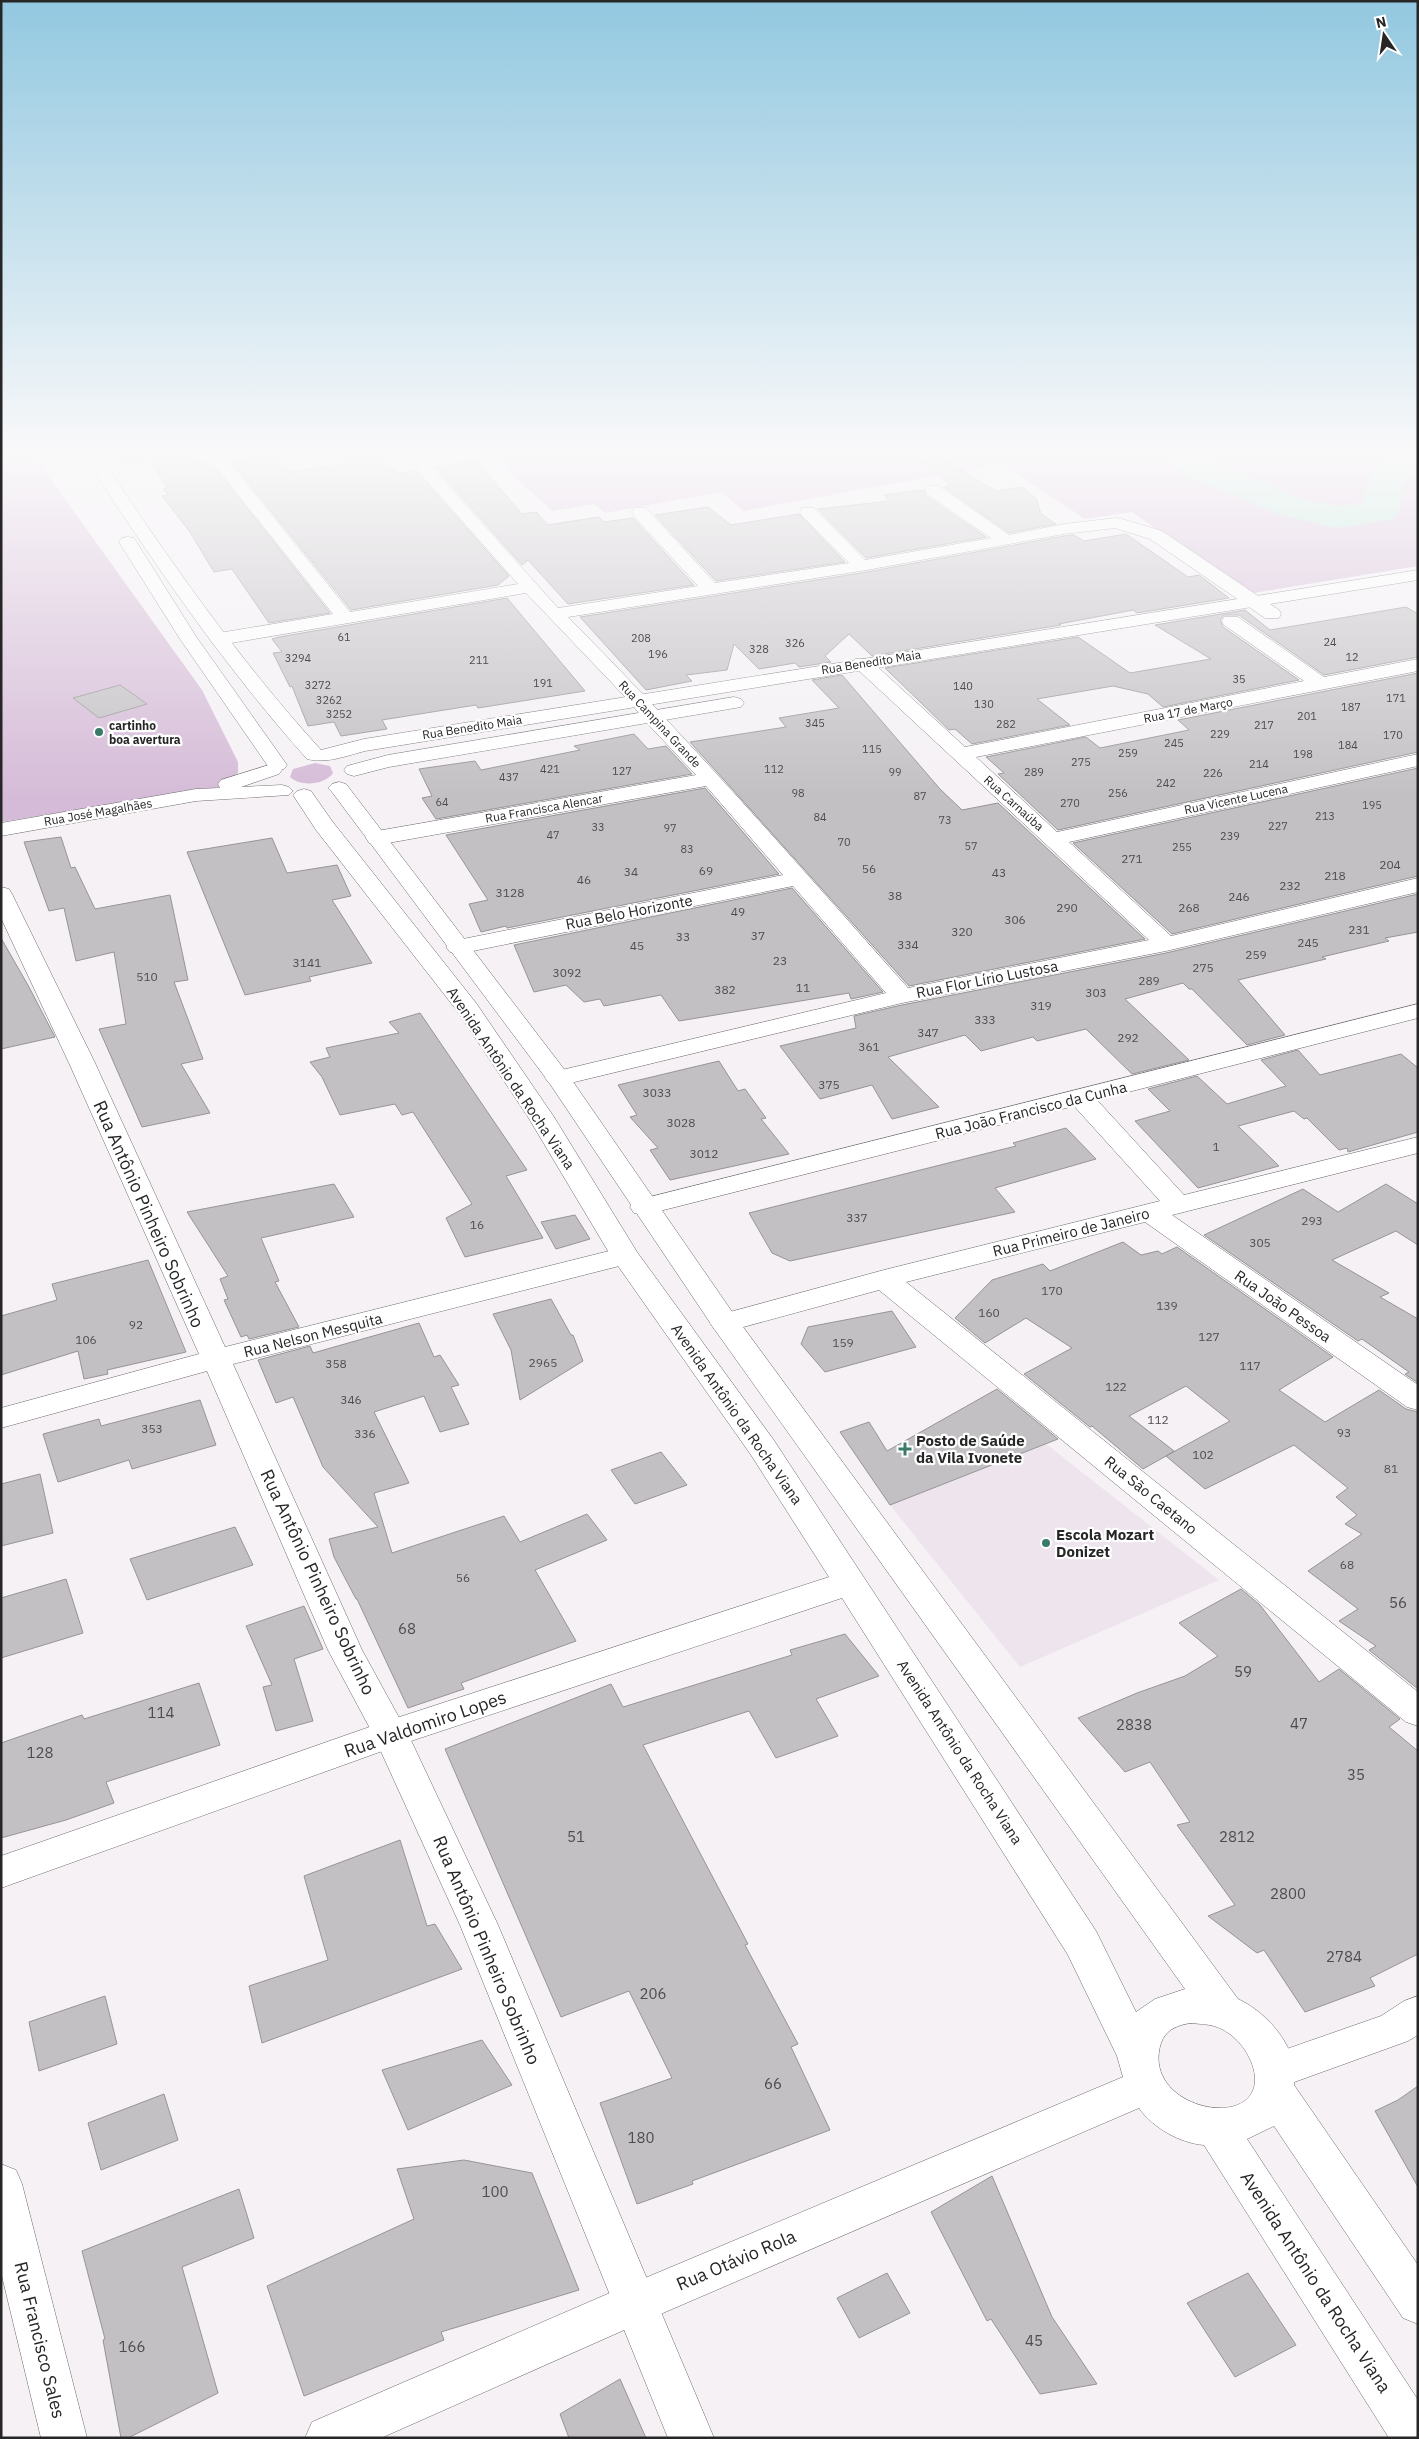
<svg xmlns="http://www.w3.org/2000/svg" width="1419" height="2439" font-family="'IBM Plex Sans',sans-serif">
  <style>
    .built { fill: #ede4ed }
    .green { fill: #d5bbd7 }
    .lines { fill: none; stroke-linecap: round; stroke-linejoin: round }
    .river { fill: #b2e6d5; fill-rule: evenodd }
    .building { fill: #c3c0c3; stroke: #979497; fill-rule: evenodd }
    .street-casing { stroke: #6c696c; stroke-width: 1 }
    .secondary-casing { stroke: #6c696c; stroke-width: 1 }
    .street { fill: #fff; fill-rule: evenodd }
    .secondary { fill: #fff; fill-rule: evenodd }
    .poi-dot { fill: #3a7a69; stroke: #fff; stroke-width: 2 }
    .labels { text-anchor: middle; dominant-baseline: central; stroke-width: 4.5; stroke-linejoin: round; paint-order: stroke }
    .far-number-label { font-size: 11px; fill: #4e4c4e }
    .far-street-label { font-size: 12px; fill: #272627; stroke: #fff }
    .far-poi-label { font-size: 12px; font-weight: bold; fill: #272627; stroke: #fff; text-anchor: start }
    .number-label { font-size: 12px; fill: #4e4c4e }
    .street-label { font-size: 15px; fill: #272627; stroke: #fff }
    .poi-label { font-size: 15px; font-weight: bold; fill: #272627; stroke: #fff; text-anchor: start }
    .near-number-label { font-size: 15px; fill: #4e4c4e }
    .near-street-label { font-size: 18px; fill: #272627; stroke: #fff }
  </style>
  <rect width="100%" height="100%" fill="#f5f1f5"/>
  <path class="built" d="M1046,1444L1219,1580L1020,1667L890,1505Z"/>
  <path class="green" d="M1,456H34L202,690L238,762V773L224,783L226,786L1,822Z
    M109,456H197L117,467Z
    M492,456H1418V566L1247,594L1132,512L1085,519L1002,464L743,511L722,492L605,513L594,504L552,511Z
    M315,763L330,766L333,773C325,785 300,787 290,777L293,769Z"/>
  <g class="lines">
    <path class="river" d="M1172,456H1206L1208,460L1301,499L1338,506L1364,503C1367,470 1386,456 1418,456V473L1402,483L1399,512L1393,519L1338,528L1280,515L1183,474Z"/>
  </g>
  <path class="building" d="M149,456H196L201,464L211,463L330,613L269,623L232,569L214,572L190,532L162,496L168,495L163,489L167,488Z
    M261,456H278L291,472L348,463L342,456H382L397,474L415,470L509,576L498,585L351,610L230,460Z
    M930,456H938L996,491L1023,487L1037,500L1041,514L1056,524L1009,533L944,487L951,486L925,462Z
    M476,460L522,514L536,512L548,525L599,517L604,522L633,518L694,585L568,604L528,560L522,565L435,467Z
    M923,490L926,496L986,537L866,558L818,509L889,501L884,495Z
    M708,507L731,525L799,514L845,562L716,581L655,515Z
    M1126,534L1188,577L1199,575L1229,598L1137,613L1133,610L1059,624L1061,625L872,656L849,634L825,656L831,662L799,667L795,663L759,669L734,644L727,670L686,675L692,681L646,690L580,617L861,573L1064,536L1074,535L1084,541Z
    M507,598L585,691L478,708L476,705L382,720L387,729L341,736L334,722L308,726L292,686L290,687L273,653L282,652L272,639L279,637Z
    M1406,607L1418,614V657L1324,675L1239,615H1224L1220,620L1223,627L1299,680L1163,707L1148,694L1113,686L1037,699L1070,725L972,744L955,729L949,730L885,668L1078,637L1130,673L1211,659L1155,625L1245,610L1270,630Z
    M1418,673V752L1058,830L998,774L1004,773L986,757L1086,737L1100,748L1189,730L1178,720Z
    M842,675L940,789L962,810L998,803L1145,939L909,986L690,742L786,727L779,718L839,708L812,680Z
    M120,685L147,704L99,718L73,698Z
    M634,734L648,749L666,746L692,774L436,819L422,798L432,796L419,769L475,761L481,770L580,750L574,746Z
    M1418,768V876L1172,934L1073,843Z
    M705,788L779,874L507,928L506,926L481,932L469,904L488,900L446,835Z
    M61,837L71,868L75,867L95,909L170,895L188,980L174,982L203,1059L181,1064L210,1113L142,1127L99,1029L126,1024L114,952L76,961L64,908L49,911L24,842Z
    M272,838L287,873L337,865L351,896L332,900L372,963L309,977L311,981L245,995L187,852Z
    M792,888L883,992L851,999L849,993L679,1021L661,995L604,1006L600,999L584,1002L566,985L534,992L514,945Z
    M1418,894V932L1385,938L1389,941L1322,957L1326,959L1238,980L1285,1035L1247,1045L1192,989H1189L1183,983L1125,999L1189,1060L1132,1074L1086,1029L1037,1041L1033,1037L981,1051L965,1035L888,1057L939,1107L892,1119L872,1085L820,1099L780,1046L856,1028L854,1016L902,1005L1166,953Z
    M1,938L29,987L55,1037L1,1049Z
    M420,1013L527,1170L506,1176L543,1238L465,1257L446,1218L472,1204L413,1112L402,1115L395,1104L340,1115L322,1077L310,1062L330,1057L326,1048L399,1033L389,1022Z
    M1298,1050L1320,1075L1401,1054L1418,1068V1132L1348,1152L1347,1148L1339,1150L1307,1118L1304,1119L1294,1111L1238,1126L1279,1166L1198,1188L1135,1121L1170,1111L1148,1089L1197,1076L1227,1104L1286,1086L1261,1060Z
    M719,1061L738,1091L745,1089L766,1118L761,1119L789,1154L670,1180L650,1150L658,1148L630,1117L637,1115L618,1085Z
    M1066,1128L1096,1159L995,1188L1015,1212L790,1261L772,1253L749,1213L1016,1146L1013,1143Z
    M334,1184L354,1217L261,1238L279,1281L275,1282L299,1327L249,1339L247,1335L241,1337L224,1300L228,1299L220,1279L228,1276L187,1212Z
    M1386,1184L1418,1204V1245L1396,1231L1332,1260L1389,1293L1380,1297L1418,1319V1383L1405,1374L1409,1372L1362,1339L1358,1341L1204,1235L1303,1189L1338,1212Z
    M575,1215L590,1239L556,1249L541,1222Z
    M1123,1242L1141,1255L1158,1251L1162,1254L1177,1247L1333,1357L1279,1390L1325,1422L1379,1390L1406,1409L1418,1412V1689L1369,1650L1376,1646L1339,1621L1358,1609L1308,1571L1362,1534L1345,1524L1357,1515L1336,1497L1348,1488L1294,1445L1205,1489L1166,1456L1143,1469L1092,1426L1090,1427L1024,1374L1072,1348L1026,1318L985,1343L955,1318L992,1280L1043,1264L1050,1271ZM1186,1386L1230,1421L1166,1456L1174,1451L1129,1416Z
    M148,1260L186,1352L107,1370L108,1374L84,1379L78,1351L1,1375V1316L57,1300L52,1284Z
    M551,1299L571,1335H573L583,1361L520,1400L511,1350L493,1314Z
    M892,1311L916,1347L825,1372L801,1344L808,1327Z
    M419,1323L434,1357L440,1355L459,1385L451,1387L469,1424L440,1432L424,1396L374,1412L409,1483L374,1493L392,1553L504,1516L520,1542L587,1514L607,1540L535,1570L576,1641L461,1683L464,1689L408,1708L357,1599H356L334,1557L329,1539L378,1527L323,1467L293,1397L276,1403L258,1360L310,1346L313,1353Z
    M997,1389L1058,1439L890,1505L840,1432L869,1422L887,1451Z
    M200,1400L216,1445L132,1469L129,1460L58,1482L43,1434L99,1419L101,1426Z
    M661,1452L687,1485L635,1504L611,1470Z
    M40,1474L53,1533L1,1546V1484Z
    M235,1527L253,1565L147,1600L130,1559Z
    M66,1579L83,1633L1,1658V1598Z
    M1241,1589L1260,1605L1319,1682L1339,1669L1400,1719L1389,1727L1418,1751V1954L1370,1978L1375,1986L1305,2012L1264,1950L1257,1953L1208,1916L1235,1905L1177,1825L1190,1822L1150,1762L1125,1772L1078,1718L1137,1693L1185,1676L1218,1656L1179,1623Z
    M304,1606L323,1649L294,1659L313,1721L276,1731L263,1687L272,1685L246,1626Z
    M845,1634L879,1676L816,1699L838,1736L776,1758L749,1711L643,1745L748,1944L745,1945L798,2044L791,2047L830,2130L692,2181L693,2184L637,2204L600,2103L672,2078L629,1991L561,2017L445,1749L611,1684L623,1707L792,1655L790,1650Z
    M199,1683L220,1745L106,1782L114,1803L66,1820L1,1838V1743L82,1715L84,1719Z
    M400,1840L427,1926L435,1924L462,1969L262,2043L249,1986L328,1960L304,1876Z
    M105,1996L117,2044L39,2071L29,2022Z
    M482,2040L512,2085L408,2130L382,2070Z
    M1418,2086V2187L1375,2111L1398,2100Z
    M164,2094L178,2140L101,2170L88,2123Z
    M464,2160L532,2173L579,2290L441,2332L444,2340L304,2396L267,2286L414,2219L397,2169Z
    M992,2176L1052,2317L1097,2384L1040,2394L991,2319L987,2321L931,2212Z
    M239,2189L254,2238L182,2267L218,2393L128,2438H121L103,2340L105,2339L82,2251Z
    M887,2273L910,2313L859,2338L837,2298Z
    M1248,2273L1296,2345L1235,2377L1187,2303Z
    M620,2379L646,2438H569L560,2414Z"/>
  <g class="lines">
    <defs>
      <path id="street" d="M215,456L225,457L350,612L518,584L405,456H422L558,608L698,586L634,516L632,512L634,508H646L715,583L849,563L802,516L800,512L802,508H814L865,560L991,538L927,494L925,490L927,486H939L1009,535L1064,524L1116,518L1122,519L1162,531L1279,610L1281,614L1279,618H1265L1150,539L1115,528L1064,534L861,571L568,617C686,736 796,862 908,988L1149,940L855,667L852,663L855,659H869L965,747L1304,681L1224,625L1222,621L1224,617H1238L1324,677L1418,659V671L976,757L1057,832L1418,754V766L1069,842L1171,936L1418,878V892L1166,951L902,1003L558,1086L549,1083L545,1078L549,1073L886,993L793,886L458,954L450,952L446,947L450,942L458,940L783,875L706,786L377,845L369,843L366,838L369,833L377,831L696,775L645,721L631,703L526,593L219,645L212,643L210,639L212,635L219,633L333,614L213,463L211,460Z
        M272,764L279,766L282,770L279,774L241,787L282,785L289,787L293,791L289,795L196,801L1,836V823L196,789L220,788L218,784L221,780Z
        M1,887L9,889L12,894L95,1063L225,1347L625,1247L635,1250L639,1256L635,1262L233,1364L362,1650L408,1734L498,1925L714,2438H668L460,1925L373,1734L328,1650L207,1371L1,1428V1408L199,1354L69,1063L1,918Z
        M1418,1004V1018L1097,1100L1184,1195L1418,1137V1153L1172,1215L1418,1385V1410L1407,1407L1145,1222L906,1282L1418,1692V1726L1406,1722L879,1290L725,1332L715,1330L710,1323L715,1316L884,1270L1160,1201L1074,1106L644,1215L634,1213L630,1207L634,1201Z
        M1418,1996V2035L1408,2041L1275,2089L1261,2084L1255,2071L1261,2058L1381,2016L1404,2001Z
        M1,2164L16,2170L22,2184L87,2438H41L1,2272Z"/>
      <path id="secondary" d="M84,456H100C168,558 238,659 321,750L364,739L1418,570V580L365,751C346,756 326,764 307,759C223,665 153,562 84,456Z
        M128,537L134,538L197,638L287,765L284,769L277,771L270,769L180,639L119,542L122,538Z
        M734,697L741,699L744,703L741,707L389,767L354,776L347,774L344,770L347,766L388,755Z
        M339,782L346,784L567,1073L735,1316L1238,1999C1268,2013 1300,2049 1294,2085L1418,2265V2324L1403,2318L1274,2126L1247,2139L1418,2400V2438H1389L1204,2145C1180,2143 1153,2128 1139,2108L649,2319L381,2438H305L312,2422L619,2289L1123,2077L1117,2056L1068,1955L842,1598L402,1744L1,1888V1856L378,1724L829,1577L751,1455L611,1256L528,1117L458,1012L316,830L293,795L297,791L304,789L311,791L332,821L476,1003L554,1117L637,1252L773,1439L1096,1931L1136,2012L1155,1999L1185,1989L715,1330L548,1081L332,792L328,788L332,784ZM1191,2023C1198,2024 1207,2024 1214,2026C1235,2032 1253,2055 1255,2077C1258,2133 1140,2108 1161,2043C1166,2029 1178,2025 1191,2023Z"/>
    </defs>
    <use href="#street" class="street-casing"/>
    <use href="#secondary" class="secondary-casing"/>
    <use href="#street" class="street"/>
    <use href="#secondary" class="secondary"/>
  </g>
  <linearGradient id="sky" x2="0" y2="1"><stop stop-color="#92c8e0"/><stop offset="0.57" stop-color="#faf9fa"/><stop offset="1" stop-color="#faf9fa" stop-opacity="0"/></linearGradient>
  <rect width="1419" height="798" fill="url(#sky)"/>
  <g class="poi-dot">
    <circle cx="99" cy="732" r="5"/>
    <path d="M902.5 1441.5h5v5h5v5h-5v5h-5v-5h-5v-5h5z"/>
    <circle cx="1046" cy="1543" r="5"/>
  </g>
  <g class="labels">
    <g class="far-number-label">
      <text x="344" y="637">61</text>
      <text x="641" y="638">208</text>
      <text x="1330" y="642">24</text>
      <text x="795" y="643">326</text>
      <text x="759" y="649">328</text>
      <text x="658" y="654">196</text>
      <text x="1352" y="657">12</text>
      <text x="298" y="658">3294</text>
      <text x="479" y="660">211</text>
      <text x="1239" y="679">35</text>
      <text x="543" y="683">191</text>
      <text x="318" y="685">3272</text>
      <text x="963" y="686">140</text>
      <text x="1396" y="698">171</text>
      <text x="329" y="700">3262</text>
      <text x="984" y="704">130</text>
      <text x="1351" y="707">187</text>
      <text x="339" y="714">3252</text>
      <text x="1307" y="716">201</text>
      <text x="815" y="723">345</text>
      <text x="1006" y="724">282</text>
      <text x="1264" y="725">217</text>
      <text x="1220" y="734">229</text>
      <text x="1393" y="735">170</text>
      <text x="1174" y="743">245</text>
      <text x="1348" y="745">184</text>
      <text x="872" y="749">115</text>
      <text x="1128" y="753">259</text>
      <text x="1303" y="754">198</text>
      <text x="1081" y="762">275</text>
      <text x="1259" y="764">214</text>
      <text x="550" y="769">421</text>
      <text x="774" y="769">112</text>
      <text x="622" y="771">127</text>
      <text x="895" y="772">99</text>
      <text x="1034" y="772">289</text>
      <text x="1213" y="773">226</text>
      <text x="509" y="777">437</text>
      <text x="1166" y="783">242</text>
      <text x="798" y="793">98</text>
      <text x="1118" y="793">256</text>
      <text x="920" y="796">87</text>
      <text x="442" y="802">64</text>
      <text x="1070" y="803">270</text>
      <text x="1372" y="805">195</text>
      <text x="1325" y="816">213</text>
      <text x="820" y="817">84</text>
      <text x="945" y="820">73</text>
      <text x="1278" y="826">227</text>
      <text x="598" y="827">33</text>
      <text x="670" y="828">97</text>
      <text x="553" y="835">47</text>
      <text x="1230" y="836">239</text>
      <text x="844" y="842">70</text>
      <text x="971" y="846">57</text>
      <text x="1182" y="847">255</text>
      <text x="687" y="849">83</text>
    </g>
    <g class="far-street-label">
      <text transform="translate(871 662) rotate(-9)">Rua Benedito Maia</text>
      <text transform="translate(1188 710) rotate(-11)">Rua 17 de Março</text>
      <text transform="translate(660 724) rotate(47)">Rua Campina Grande</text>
      <text transform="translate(472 727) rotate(-9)">Rua Benedito Maia</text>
      <text transform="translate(1236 799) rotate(-12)">Rua Vicente Lucena</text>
      <text transform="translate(1014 803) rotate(42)">Rua Carnaúba</text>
      <text transform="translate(544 808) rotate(-10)">Rua Francisca Alencar</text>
      <text transform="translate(98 812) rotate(-10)">Rua José Magalhães</text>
    </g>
    <g class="far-poi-label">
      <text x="109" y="725">cartinho<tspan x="109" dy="14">boa avertura</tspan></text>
    </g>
    <g class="number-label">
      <text x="1132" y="858">271</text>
      <text x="1390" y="864">204</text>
      <text x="869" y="868">56</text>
      <text x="706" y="870">69</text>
      <text x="631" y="871">34</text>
      <text x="999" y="872">43</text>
      <text x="1335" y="875">218</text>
      <text x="584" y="879">46</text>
      <text x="1290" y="885">232</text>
      <text x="510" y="892">3128</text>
      <text x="895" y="895">38</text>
      <text x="1239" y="896">246</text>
      <text x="1067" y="907">290</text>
      <text x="1189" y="907">268</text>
      <text x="738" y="911">49</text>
      <text x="1015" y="919">306</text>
      <text x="1359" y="929">231</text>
      <text x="962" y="931">320</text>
      <text x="758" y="935">37</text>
      <text x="683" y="936">33</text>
      <text x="1308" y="942">245</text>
      <text x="908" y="944">334</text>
      <text x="637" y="945">45</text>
      <text x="1256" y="954">259</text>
      <text x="780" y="960">23</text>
      <text x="307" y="962">3141</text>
      <text x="1203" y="967">275</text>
      <text x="567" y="972">3092</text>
      <text x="147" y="976">510</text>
      <text x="1149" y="980">289</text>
      <text x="803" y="987">11</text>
      <text x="725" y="989">382</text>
      <text x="1096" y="992">303</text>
      <text x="1041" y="1005">319</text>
      <text x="985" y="1019">333</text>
      <text x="928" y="1032">347</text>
      <text x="1128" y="1037">292</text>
      <text x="869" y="1046">361</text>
      <text x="829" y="1084">375</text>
      <text x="657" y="1092">3033</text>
      <text x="681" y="1122">3028</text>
      <text x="1216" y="1146">1</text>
      <text x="704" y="1153">3012</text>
      <text x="857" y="1217">337</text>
      <text x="1312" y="1220">293</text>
      <text x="477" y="1224">16</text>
      <text x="1260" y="1242">305</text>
      <text x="1052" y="1290">170</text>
      <text x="1167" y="1305">139</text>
      <text x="989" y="1312">160</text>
      <text x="136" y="1324">92</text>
      <text x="1209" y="1336">127</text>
      <text x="86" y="1339">106</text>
      <text x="843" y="1342">159</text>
      <text x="543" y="1362">2965</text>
      <text x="336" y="1363">358</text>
      <text x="1250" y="1365">117</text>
      <text x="1116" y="1386">122</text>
      <text x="351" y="1399">346</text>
      <text x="1158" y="1419">112</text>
      <text x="152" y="1428">353</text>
      <text x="1344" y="1432">93</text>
      <text x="365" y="1433">336</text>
      <text x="1203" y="1454">102</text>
      <text x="1391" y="1468">81</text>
      <text x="1347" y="1564">68</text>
      <text x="463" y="1577">56</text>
    </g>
    <g class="street-label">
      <text transform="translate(629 912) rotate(-11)">Rua Belo Horizonte</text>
      <text transform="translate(987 979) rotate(-11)">Rua Flor Lírio Lustosa</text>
      <text transform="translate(511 1078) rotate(56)">Avenida Antônio da Rocha Viana</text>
      <text transform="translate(1031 1110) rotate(-14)">Rua João Francisco da Cunha</text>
      <text transform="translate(1071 1232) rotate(-14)">Rua Primeiro de Janeiro</text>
      <text transform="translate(1283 1306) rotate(35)">Rua João Pessoa</text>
      <text transform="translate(313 1335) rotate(-14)">Rua Nelson Mesquita</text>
      <text transform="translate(737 1414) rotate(55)">Avenida Antônio da Rocha Viana</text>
      <text transform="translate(1151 1495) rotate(39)">Rua São Caetano</text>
      <text transform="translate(960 1752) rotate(57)">Avenida Antônio da Rocha Viana</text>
    </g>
    <g class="poi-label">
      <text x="916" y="1440">Posto de Saúde<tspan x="916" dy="17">da Vila Ivonete</tspan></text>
      <text x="1056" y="1534">Escola Mozart<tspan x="1056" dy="17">Donizet</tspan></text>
    </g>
    <g class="near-number-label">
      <text x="1398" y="1602">56</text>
      <text x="407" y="1628">68</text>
      <text x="1243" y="1671">59</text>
      <text x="161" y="1712">114</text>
      <text x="1299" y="1723">47</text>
      <text x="1134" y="1724">2838</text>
      <text x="40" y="1752">128</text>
      <text x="1356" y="1774">35</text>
      <text x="576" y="1836">51</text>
      <text x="1237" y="1836">2812</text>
      <text x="1288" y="1893">2800</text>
      <text x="1344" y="1956">2784</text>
      <text x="653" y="1993">206</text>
      <text x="773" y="2083">66</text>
      <text x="641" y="2137">180</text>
      <text x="495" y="2191">100</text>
      <text x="1034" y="2340">45</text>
      <text x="132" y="2346">166</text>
    </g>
    <g class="near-street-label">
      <text transform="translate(149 1214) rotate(66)">Rua Antônio Pinheiro Sobrinho</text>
      <text transform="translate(318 1582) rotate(65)">Rua Antônio Pinheiro Sobrinho</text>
      <text transform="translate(425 1724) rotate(-19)">Rua Valdomiro Lopes</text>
      <text transform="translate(487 1950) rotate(67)">Rua Antônio Pinheiro Sobrinho</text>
      <text transform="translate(736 2260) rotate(-23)">Rua Otávio Rola</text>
      <text transform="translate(1316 2282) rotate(57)">Avenida Antônio da Rocha Viana</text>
      <text transform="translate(40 2340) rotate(76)">Rua Francisco Sales</text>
    </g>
  </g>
  <rect width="1419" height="2439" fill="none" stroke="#272627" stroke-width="5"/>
  <g transform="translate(1384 35) rotate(347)" stroke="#ffffff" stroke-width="4" paint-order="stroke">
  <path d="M0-4L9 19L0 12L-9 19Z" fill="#272627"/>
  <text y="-8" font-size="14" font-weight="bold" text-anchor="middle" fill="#272627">N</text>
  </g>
</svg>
